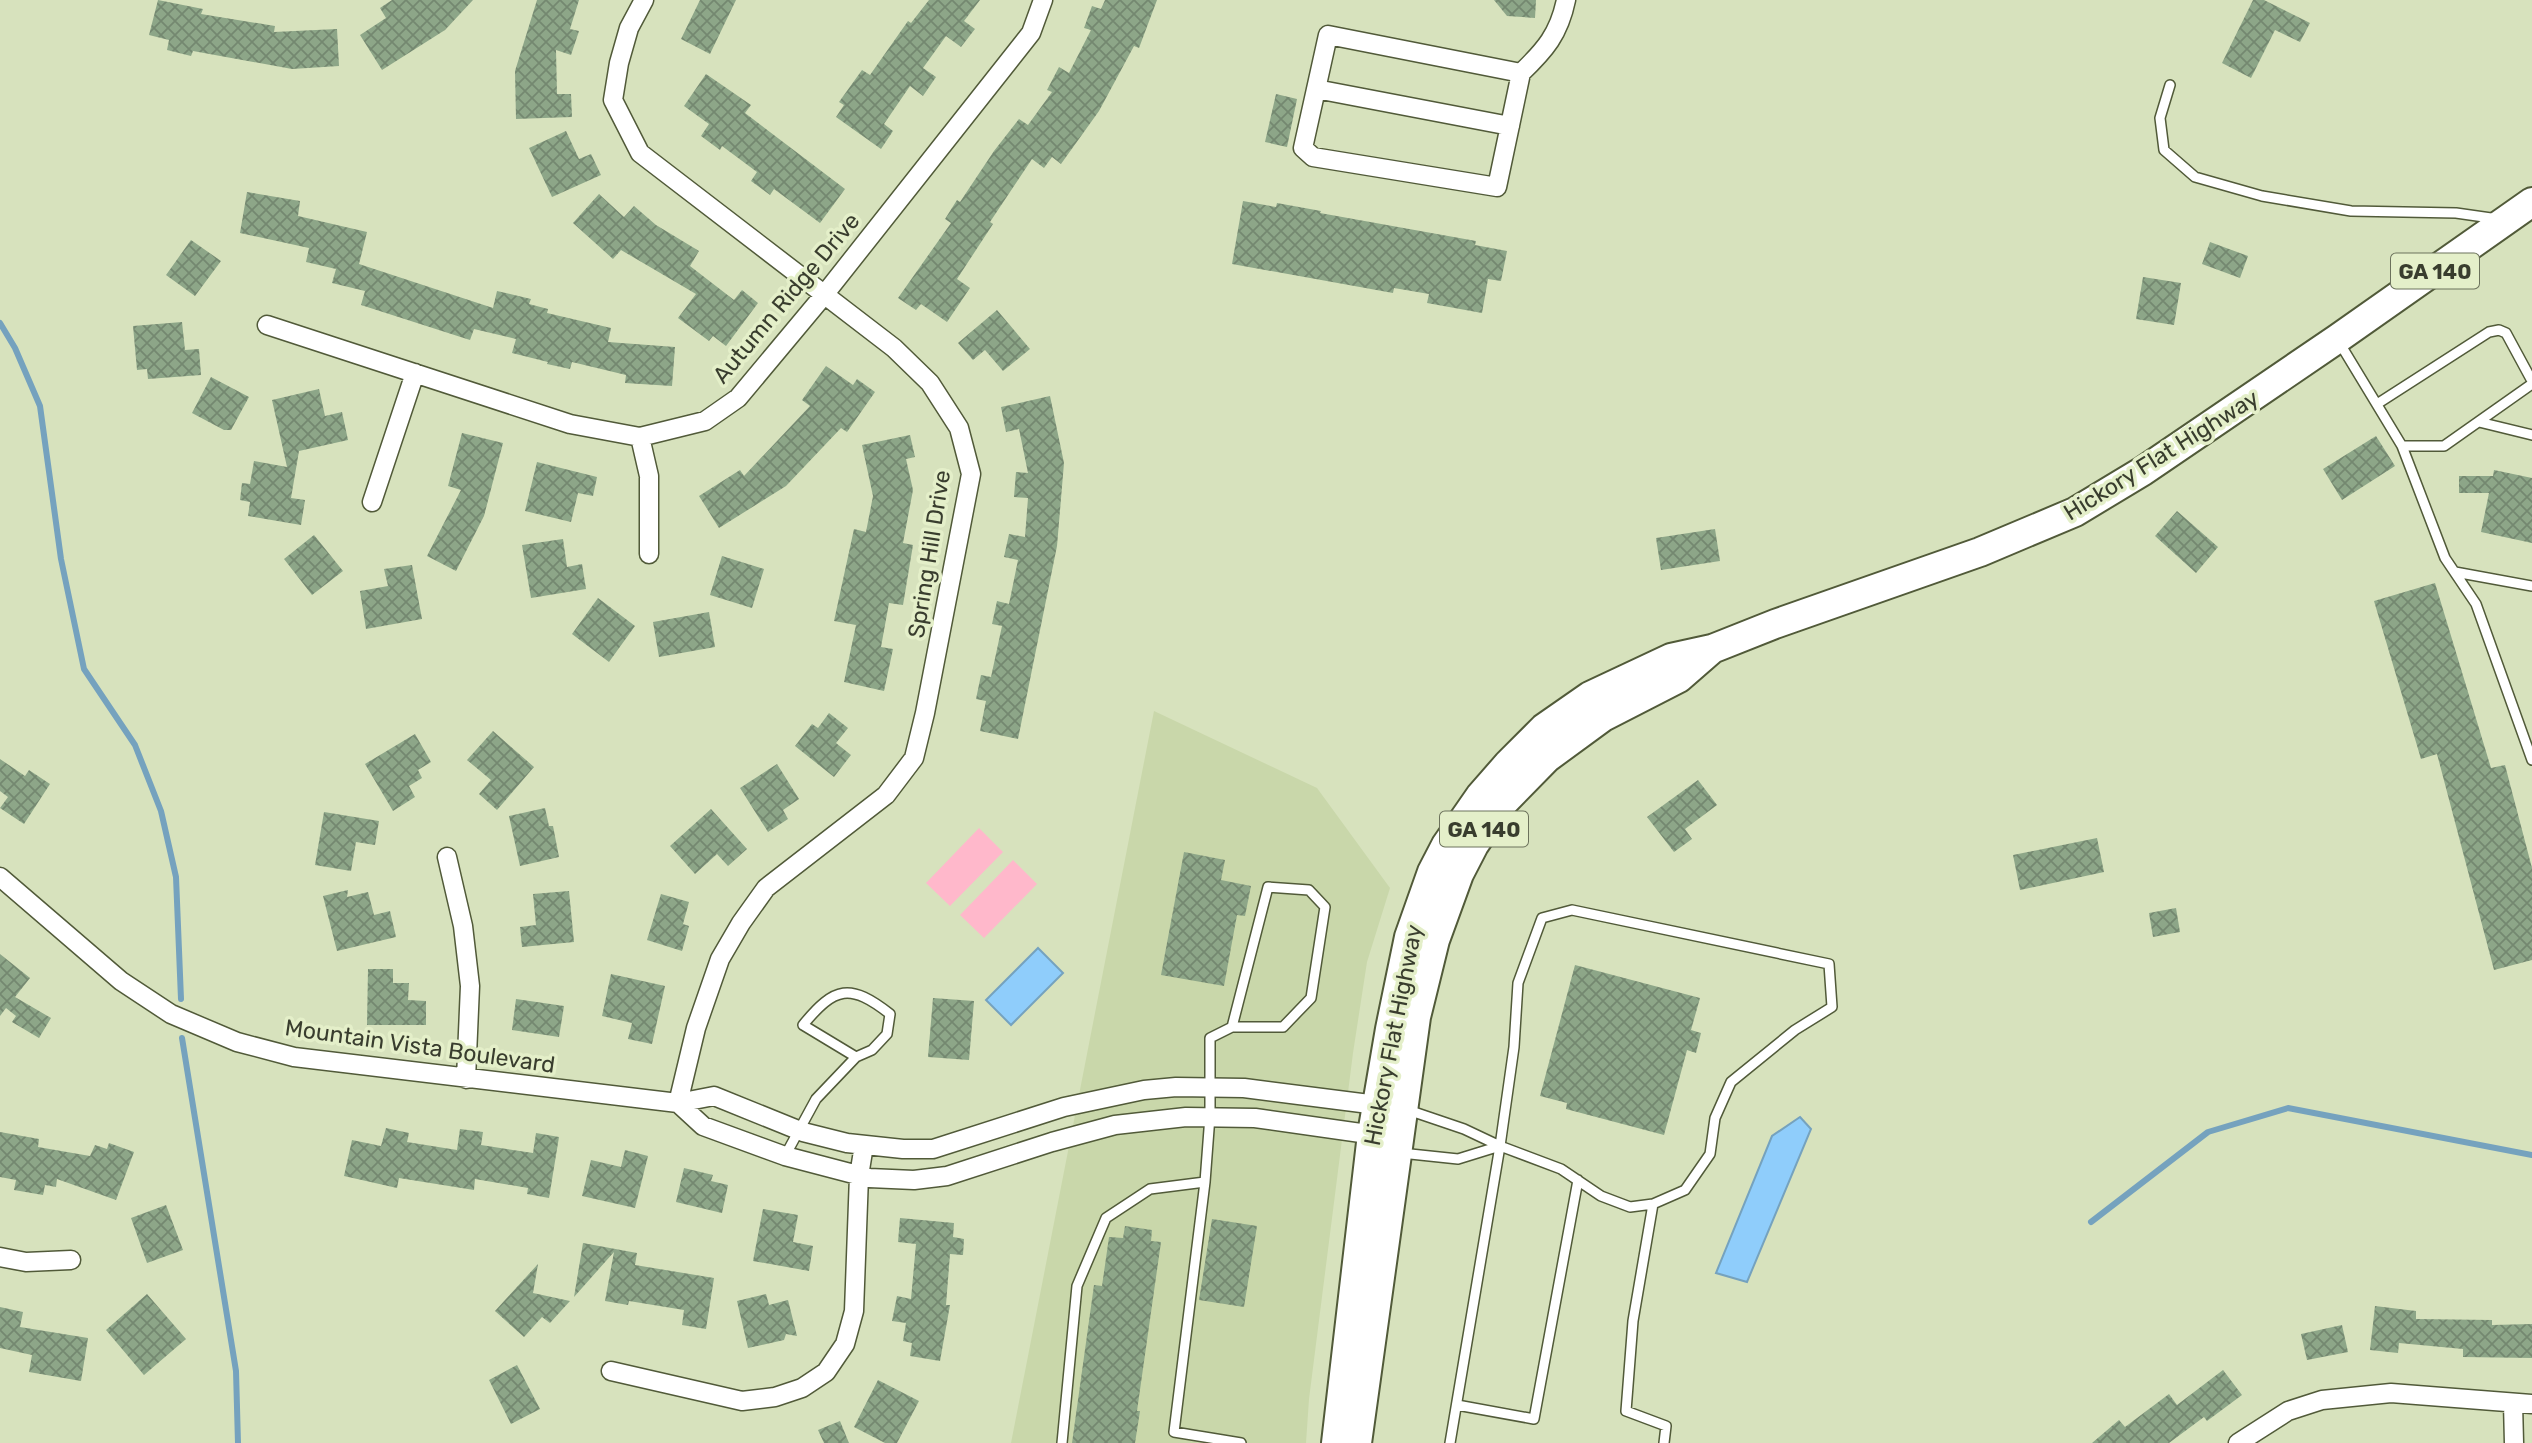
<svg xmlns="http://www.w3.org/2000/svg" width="2532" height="1443" font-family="Rubik,sans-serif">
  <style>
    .built { fill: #c9d7aa }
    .garden { fill: #ffb8cb }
    .water { fill: #8fcdfb; stroke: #75a2be; stroke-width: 2 }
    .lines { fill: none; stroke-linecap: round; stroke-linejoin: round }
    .stream { stroke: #75a2be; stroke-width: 6 }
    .building { fill: url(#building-cross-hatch) }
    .service-casing { stroke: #515a39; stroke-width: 12 }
    .minor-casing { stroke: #515a39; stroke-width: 21 }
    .primary-casing { stroke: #515a39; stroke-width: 32 }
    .service { stroke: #fff; stroke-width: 9 }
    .minor { stroke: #fff; stroke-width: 18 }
    .primary { stroke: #fff; stroke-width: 28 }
    .labels { text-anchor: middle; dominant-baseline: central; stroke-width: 7; stroke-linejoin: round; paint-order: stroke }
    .shield { fill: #e4efc9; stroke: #6c725c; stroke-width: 2 }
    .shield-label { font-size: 21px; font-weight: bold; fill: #393d2e }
    .street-label { font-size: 23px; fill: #393d2e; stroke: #e4efc9 }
  </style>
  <defs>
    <pattern id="building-cross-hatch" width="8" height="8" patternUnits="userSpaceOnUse" patternTransform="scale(1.75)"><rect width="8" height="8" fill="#8da688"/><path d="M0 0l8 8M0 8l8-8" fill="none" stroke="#748870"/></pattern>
  </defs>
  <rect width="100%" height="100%" fill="#d7e2bd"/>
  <path class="built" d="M1154,711L1317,788L1390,888L1367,962L1353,1053L1309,1399L1306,1443H1011Z"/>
  <path class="garden" d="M979,828L1003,852L950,906L926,883Z
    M1013,860L1037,884L984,938L960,915Z"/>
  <path class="water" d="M1038,948L1063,973L1011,1025L986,1000Z
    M1800,1117L1811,1129L1747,1282L1716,1273L1772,1136Z"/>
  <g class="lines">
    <path class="stream" d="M0,323L15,348L40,406L61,559L84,669L135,745L161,811L176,877L181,999
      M182,1038L236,1371L238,1443
      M2091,1222L2208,1132L2288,1108L2532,1155"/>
  </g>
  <path class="building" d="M158,0L203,9L201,14L275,26L274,32L337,29L339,66L292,69L193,51L191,56L167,50L169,40L149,35Z
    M392,0H473L445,30L382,70L360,35L386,18L380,8Z
    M537,0H579L570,29L579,31L571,55L556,50L557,94H571L572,117L516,119L515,71Z
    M700,0H736L710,54L681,39Z
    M929,0H980L964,21L975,29L961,47L946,36L923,68L936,77L923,96L910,86L884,124L893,131L881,149L836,117L844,105L839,102L862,70L870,75L908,21L911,23Z
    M1105,0H1157L1139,48L1134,46L1099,111L1061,164L1052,157L1044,168L1032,159L990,222L993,224L957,279L970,288L947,322L921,304L916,310L898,298L951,223L945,219L957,200L960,202L994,151L1019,119L1028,125L1052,92L1047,90L1059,67L1069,73L1091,30L1084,28L1092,6L1101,9Z
    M1494,0H1536L1535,18L1507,16Z
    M2253,0H2264L2310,23L2300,42L2275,30L2251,78L2222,63Z
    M706,74L751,105L745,113L845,189L820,223L774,189L770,195L751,181L757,172L722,146L720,150L701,136L709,124L684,106Z
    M1276,94L1297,99L1287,147L1265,142Z
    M566,131L579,159L591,154L601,175L552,197L529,148Z
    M247,192L300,201L298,216L367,232L359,264L493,308L497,291L531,299L529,304L548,309L547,313L611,328L608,342L675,347L672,386L625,383L626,375L572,362L570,369L547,364L548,362L512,353L516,339L474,329L470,340L361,305L365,291L332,283L336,269L306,262L309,248L240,233Z
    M599,194L624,217L634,206L656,225L699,251L690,266L734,300L742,290L758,303L726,346L713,336L709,341L678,318L696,294L621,250L613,259L573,223Z
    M1243,201L1276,207L1277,203L1321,211L1320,213L1476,241L1475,245L1507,251L1501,281L1488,279L1482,313L1427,303L1429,294L1394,288L1393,293L1232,264Z
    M191,240L221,261L195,296L166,275Z
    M2210,242L2248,256L2240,278L2202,264Z
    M2143,277L2181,283L2174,325L2136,319Z
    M997,310L1030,349L1003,371L985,350L973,360L958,343Z
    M182,322L185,350L199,349L201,375L148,379L147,369L137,370L133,326Z
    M826,366L853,385L857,379L875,392L847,432L841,428L786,486L719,528L699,496L740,470L744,476L810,406L802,400Z
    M211,377L249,397L231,430H224L192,413Z
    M319,389L325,416L342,412L348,440L299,451L291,498L305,500L301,525L248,516L250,502L240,500L242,483L250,484L254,461L287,467L272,400Z
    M1050,396L1064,463L1057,546L1018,739L980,731L986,701L976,699L981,675L991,677L1002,626L992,624L997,601L1009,604L1018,560L1004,557L1009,534L1025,537L1028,498L1014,497L1016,472L1028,473L1019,429L1006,432L1001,407Z
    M462,433L503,443L484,516L456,571L427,556L461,490L448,486Z
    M910,435L915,457L906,459L913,490L903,543L913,545L903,605L889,603L881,647L893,649L884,691L844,682L856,625L834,621L854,529L866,532L873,496L862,445Z
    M2376,436L2395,466L2342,500L2323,469Z
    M537,462L597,477L593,496L578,493L571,522L525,511Z
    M2494,470L2532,478V543L2481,532L2489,493H2459V476H2493Z
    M2177,511L2218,547L2196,573L2155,536Z
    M1715,529L1720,561L1661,570L1656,538Z
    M314,535L343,571L312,595L284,559Z
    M563,539L567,567L582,564L586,589L531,598L522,545Z
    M722,556L764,569L752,608L710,595Z
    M412,565L422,619L366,629L360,591L388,586L384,569Z
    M2435,583L2491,768L2505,765L2532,868V960L2494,970L2437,754L2421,759L2374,601Z
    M598,598L635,626L609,662L572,634Z
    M709,612L715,647L659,657L653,622Z
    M829,713L848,728L836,743L851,755L834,777L795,746L812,724L818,728Z
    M493,731L534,767L497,810L479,794L491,780L467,760Z
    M415,734L431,762L418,770L422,778L409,786L415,797L393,811L365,764Z
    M0,759L25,776L29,770L50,784L24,824L0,808L8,797L0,791Z
    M777,764L799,799L783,810L788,819L768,832L740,788Z
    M1698,780L1717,805L1685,829L1692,839L1674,852L1647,817Z
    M545,808L549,826H553L559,857L520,866L509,816Z
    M711,809L747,849L728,866L717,854L695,874L670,846Z
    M324,812L379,821L375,845L356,842L351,871L315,865Z
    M2097,838L2104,872L2020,890L2013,855Z
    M1184,852L1225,860L1221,880L1251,886L1245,916L1237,915L1224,986L1161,975Z
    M348,890L347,897L368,892L374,915L390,911L396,937L337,951L323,896Z
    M569,891L574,942L522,947L520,927L536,925L533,894Z
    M661,894L689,902L683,924L689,926L682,951L647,940Z
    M2176,908L2180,932L2153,937L2149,913Z
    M0,954L30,978L15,997L51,1018L39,1038L12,1022L16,1016L6,1008L0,1016Z
    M1575,965L1700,998L1691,1030L1701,1033L1696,1053L1687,1050L1664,1135L1566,1109L1567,1103L1540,1096Z
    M368,969H393V983H409L408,1000L426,1001V1025H367Z
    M611,974L665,986L652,1044L628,1039L632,1023L602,1016Z
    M933,998L974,1001L969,1060L928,1057Z
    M516,999L564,1006L559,1037L512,1030Z
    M386,1128L409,1133L407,1142L457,1150L460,1129L483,1132L481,1145L533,1153L536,1133L559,1137L549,1198L527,1194L528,1188L475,1179L474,1190L399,1178L397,1188L344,1176L352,1140L381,1146Z
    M0,1132L39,1139L38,1147L90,1156L95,1145L107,1149L109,1143L134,1152L116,1200L57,1179L56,1187L45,1185L43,1195L14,1190L16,1180L0,1177Z
    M625,1150L648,1156L635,1208L582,1196L591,1160L621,1167Z
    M684,1168L713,1175L711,1181L728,1185L722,1213L676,1202Z
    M166,1205L183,1250L147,1263L131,1218Z
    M763,1209L798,1215L793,1242L813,1246L809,1271L753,1261Z
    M900,1218L954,1223L953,1237L964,1239L963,1255L950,1254L946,1305H950L940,1361L910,1356L912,1343L903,1341L906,1323L892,1321L897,1296L911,1299L916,1244L898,1242Z
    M1212,1219L1257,1226L1244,1307L1199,1300Z
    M1125,1226L1152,1230L1151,1241L1161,1242L1137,1411H1140L1135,1443H1072L1094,1285L1102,1286L1109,1237L1123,1238Z
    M583,1243L637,1253L635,1265L714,1278L706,1329L682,1325L684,1310L629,1301L628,1305L605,1301L614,1252L574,1297Z
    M538,1264L533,1293L570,1301L550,1323L542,1317L524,1337L495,1311Z
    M147,1294L186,1339L144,1375L106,1330Z
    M766,1294L769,1305L788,1300L797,1336L786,1334L784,1340L748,1348L737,1301Z
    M2375,1306L2416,1311V1319L2492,1320V1325L2532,1324V1358L2463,1357V1349L2399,1343L2398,1353L2370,1350Z
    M0,1307L23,1312L20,1327L88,1338L81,1381L29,1372L32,1355L0,1348Z
    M2342,1325L2348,1352L2307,1360L2301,1334Z
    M517,1365L540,1409L511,1424L489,1380Z
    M2223,1370L2242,1395L2207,1421L2204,1417L2169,1443H2092L2119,1420L2125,1427L2169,1394L2177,1405Z
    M878,1380L919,1401L897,1443H885L854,1427Z
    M840,1421L849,1443H824L818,1430Z"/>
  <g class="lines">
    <defs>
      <path id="service" d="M2170,85L2160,118L2164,150L2195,177L2262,196L2351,211L2456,213L2498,219
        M2339,342L2402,446H2444L2532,384
        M2377,404L2489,332L2499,330L2506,333L2532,381
        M2479,422L2532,435
        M2402,446L2445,558L2476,604L2532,760
        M2455,572L2532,586
        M1401,1153L1458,1159L1500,1146L1464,1129L1408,1110
        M785,1156L816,1099L856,1057L872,1050L887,1034L890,1014C850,983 835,986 803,1025L856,1057
        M1205,1182L1174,1432L1241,1443
        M1653,1204L1633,1321L1626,1411L1666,1426L1664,1443
        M1457,1405L1534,1419L1578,1180
        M1062,1443L1077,1286L1106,1218L1150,1189L1205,1182L1210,1116V1038L1232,1027H1283L1311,998L1325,907L1309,890L1268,887L1232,1027
        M1450,1443L1500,1146L1514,1047L1518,983L1542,918L1572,910L1829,964L1832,1007L1795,1030L1731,1082L1715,1118L1710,1154L1685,1190L1653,1204L1630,1207L1601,1196L1561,1169L1500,1146"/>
      <path id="minor" d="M644,0L629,28L619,63L613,100L640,153L894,348L930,383L959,428L971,474L925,713L914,758L886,795L766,888L741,923L720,959L696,1028L678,1103
        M1328,35L1521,73L1497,187L1313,157L1303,148Z
        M1521,73C1545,50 1559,34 1566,0
        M1316,89L1510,126
        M267,325L570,424L640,437L705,421L738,398L824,295L1031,33L1043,0
        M640,437L649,476V554
        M372,502L415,373
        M447,857L463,926L470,986L466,1079
        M0,877L121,981L171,1014L237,1042L294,1057L678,1103L714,1096L803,1132L847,1143L903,1149H933L1064,1107L1144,1090L1176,1087L1244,1088L1385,1106
        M678,1103L703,1126L785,1156L869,1178L914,1180L947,1176L1052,1142L1115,1125L1186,1117L1255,1118L1382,1136
        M0,1257L26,1262L71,1260
        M611,1371L742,1401L775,1397L802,1388L826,1372L845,1344L854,1311L859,1176L864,1145
        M2513,1403L2514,1443
        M2238,1443L2288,1411L2322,1400L2391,1393L2532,1404"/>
      <path id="primary" d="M1336,1443L1372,1134L1390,1029L1409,937L1432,872L1446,845L1480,796L1508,764L1544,728L1590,696L1671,658L1712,649L1775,624L1980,552L2075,512L2143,471L2337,339L2532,202
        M1357,1443L1416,1017L1435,940L1459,874L1474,845L1501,805L1547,758L1603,717L1679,678L1710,651"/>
    </defs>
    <use href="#service" class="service-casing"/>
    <use href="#minor" class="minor-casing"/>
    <use href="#primary" class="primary-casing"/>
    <use href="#service" class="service"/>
    <use href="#minor" class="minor"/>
    <use href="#primary" class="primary"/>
  </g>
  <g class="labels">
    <g class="shield">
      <rect x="2391" y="253.5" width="88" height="35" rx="5"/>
      <rect x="1440" y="811.5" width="88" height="35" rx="5"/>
    </g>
    <g class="shield-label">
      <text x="2435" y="271">GA 140</text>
      <text x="1484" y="829">GA 140</text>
    </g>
    <g class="street-label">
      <text transform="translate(786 298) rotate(-50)">Autumn Ridge Drive</text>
      <text transform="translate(2161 455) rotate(-32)">Hickory Flat Highway</text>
      <text transform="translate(929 554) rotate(-81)">Spring Hill Drive</text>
      <text transform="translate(1393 1035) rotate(-79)">Hickory Flat Highway</text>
      <text transform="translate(420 1046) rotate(8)">Mountain Vista Boulevard</text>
    </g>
  </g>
</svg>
